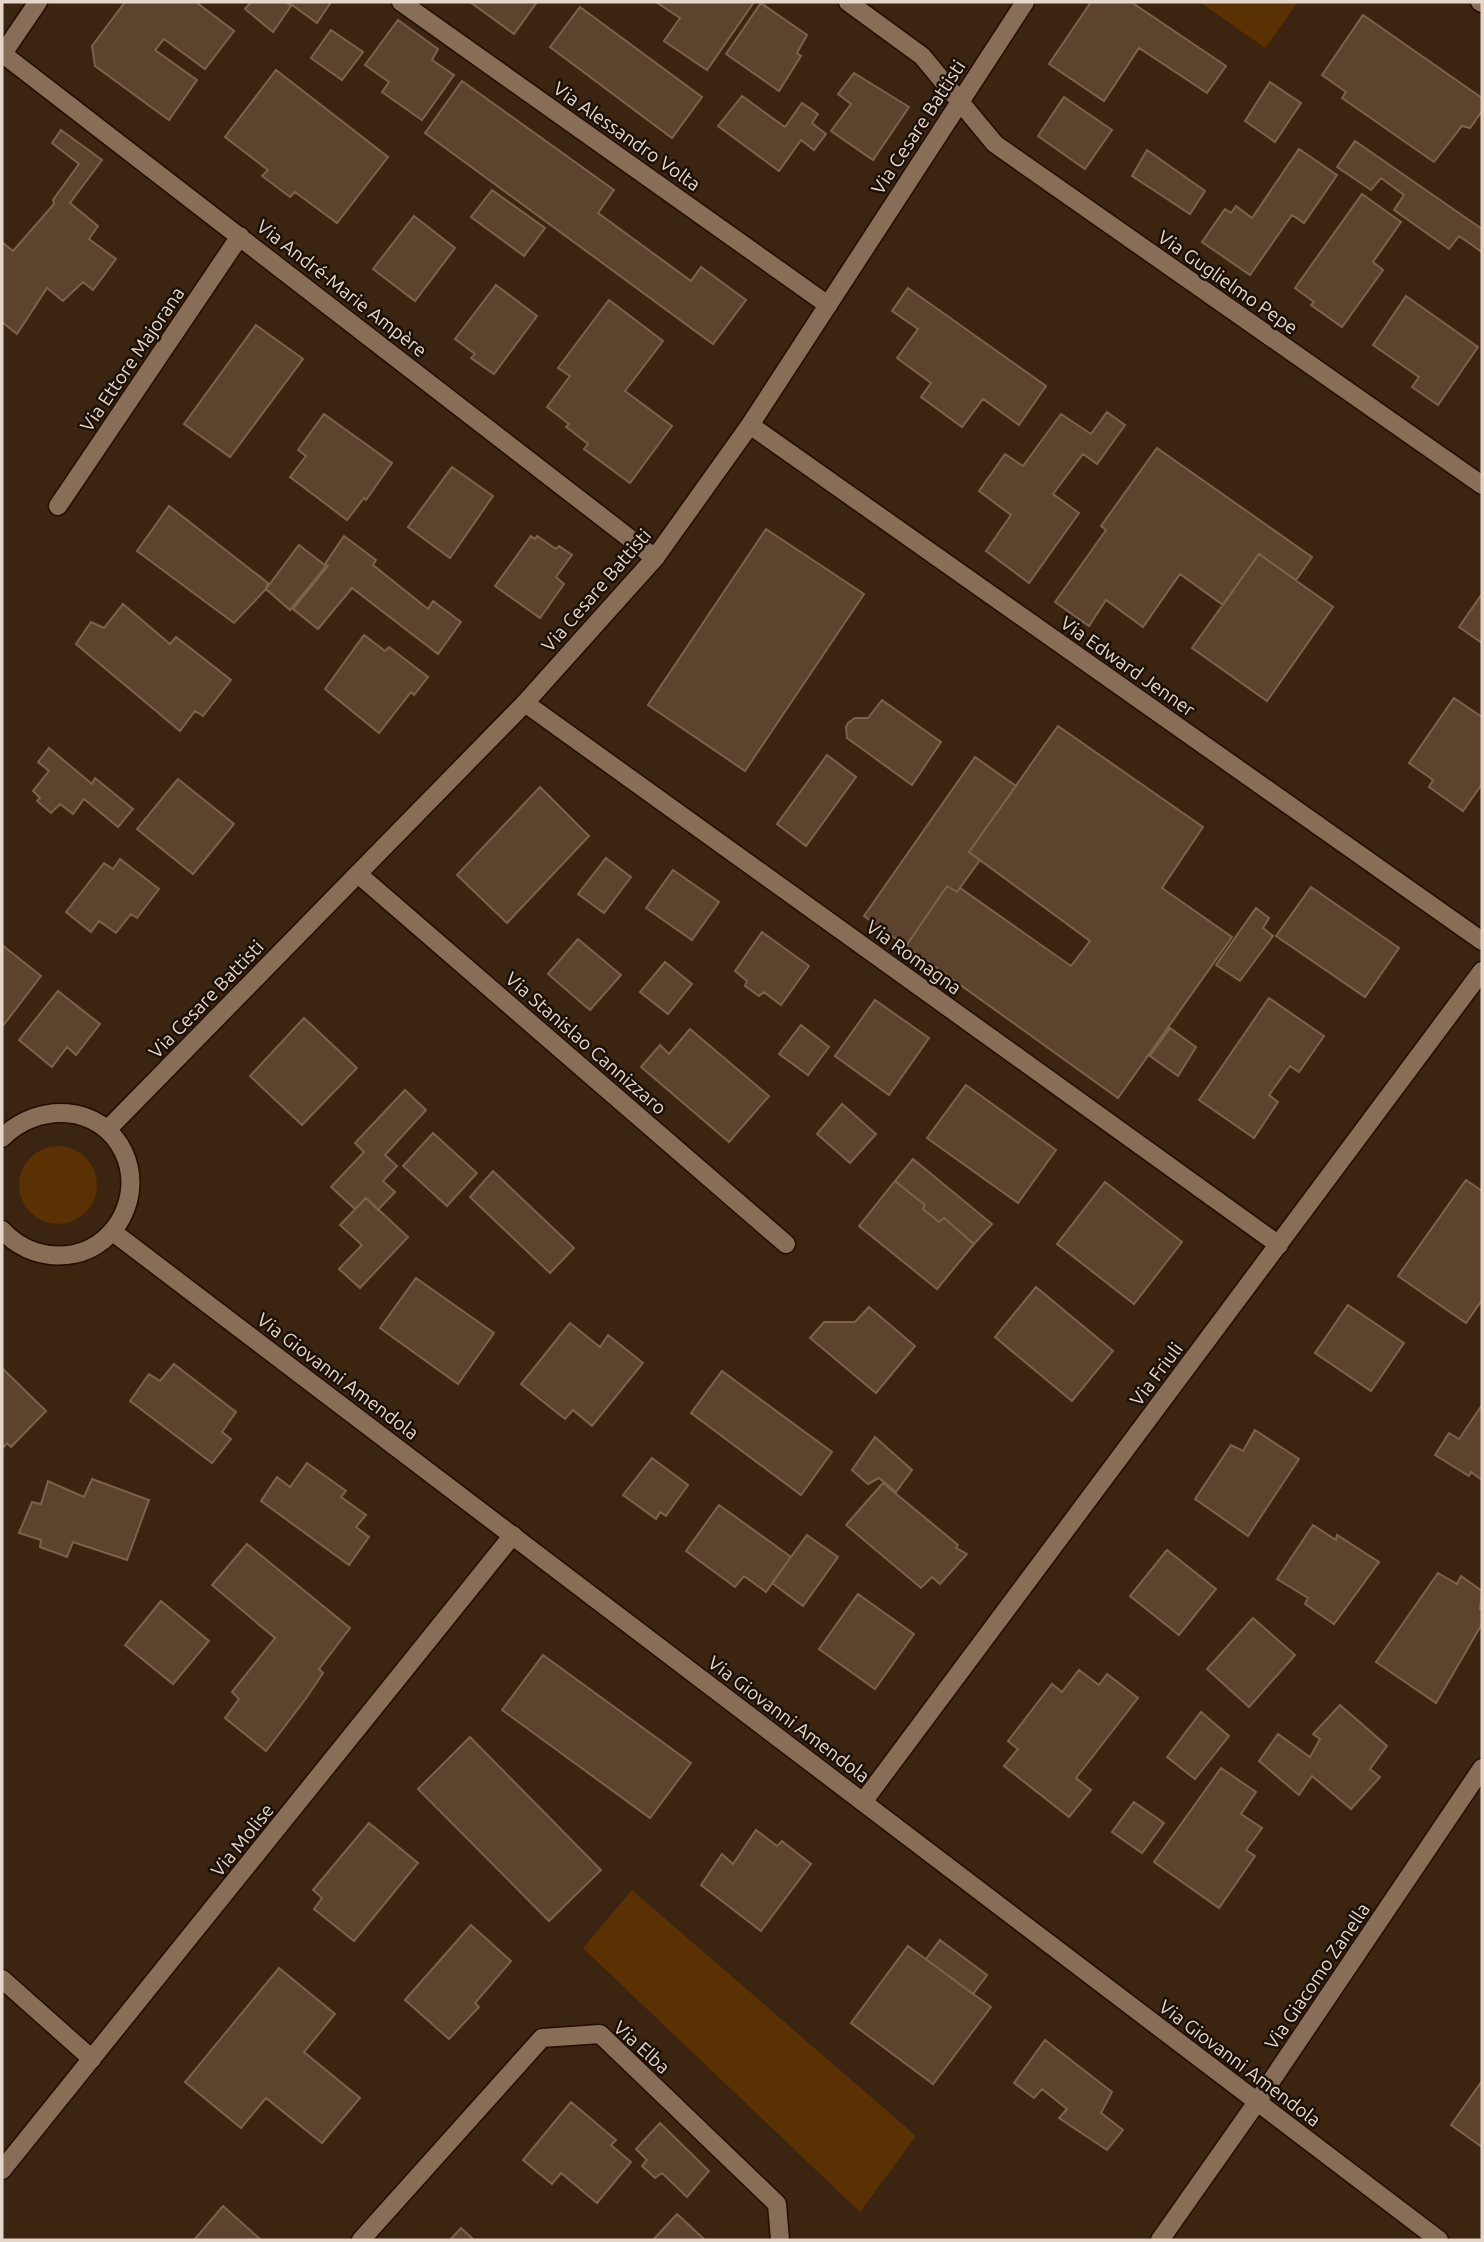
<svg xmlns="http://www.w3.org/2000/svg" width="1484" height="2242" font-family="Ubuntu,sans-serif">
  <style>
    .green { fill: #5a3103 }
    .building { fill: #5c432e; stroke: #7c614b; stroke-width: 2 }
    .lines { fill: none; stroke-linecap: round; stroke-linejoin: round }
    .minor-casing { stroke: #220d00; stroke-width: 21 }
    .tertiary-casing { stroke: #220d00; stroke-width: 21 }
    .minor { stroke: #896e57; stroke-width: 18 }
    .tertiary { stroke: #896e57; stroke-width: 18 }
    .labels { text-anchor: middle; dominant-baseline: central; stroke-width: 5; stroke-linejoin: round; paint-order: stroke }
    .street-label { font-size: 19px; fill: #e6d7ca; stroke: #1b1108 }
  </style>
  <rect width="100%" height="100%" fill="#3b2510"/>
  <path class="green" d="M1200,2H1298L1265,48Z
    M19 1185a39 39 0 1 1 78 0a39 39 0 1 1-78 0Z
    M632,1890L916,2136L860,2212L583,1948Z"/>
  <path class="building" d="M125,2H196L234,31L205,69L164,39L155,50L197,80L169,120L95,66L92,46Z
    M251,2H286L291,6L273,32L245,9Z
    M288,2H331L317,23Z
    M470,2H537L514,34Z
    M656,2H754L707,70L664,41L680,18Z
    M1091,2H1131L1226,66L1207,93L1139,48L1104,101L1049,64Z
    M761,3L807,35L797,53L801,56L779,91L726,54Z
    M580,7L702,97L672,138L550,47Z
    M1363,15L1482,98V111L1470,128L1462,126L1434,162L1342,98L1346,92L1322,75Z
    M398,20L438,49L432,60L454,75L422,120L382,92L389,82L365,65Z
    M331,30L363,52L342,80L311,58Z
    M276,70L388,157L337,223L295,192L290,197L262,176L268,170L225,137Z
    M854,73L909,107L873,160L831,131L851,104L838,94Z
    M462,81L614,190L598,213L691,281L701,267L746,300L713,344L425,133Z
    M1270,82L1301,103L1275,142L1245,121Z
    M742,96L785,127L802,103L818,114L812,123L826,134L814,150L801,140L779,171L718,126Z
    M1064,97L1112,130L1085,169L1038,136Z
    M61,130L102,160L70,203L98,226L89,239L116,259L93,290L83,282L63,301L47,288L17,334L2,322V242L13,251L54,204L53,200L79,164L52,143Z
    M1355,141L1482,229V252L1459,236L1449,249L1394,210L1404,195L1381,178L1371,190L1337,167Z
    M1299,149L1337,175L1304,223L1292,215L1250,275L1202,242L1225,209L1231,213L1236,206L1252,218Z
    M1147,150L1205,191L1190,214L1132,176Z
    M492,190L545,228L524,256L471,217Z
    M1362,194L1401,222L1373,262L1383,270L1342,327L1311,305L1314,302L1295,288Z
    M414,216L455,248L415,301L373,269Z
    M496,285L537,316L494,374L471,358L475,354L455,339Z
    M908,288L1046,386L1019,425L983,399L962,427L921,397L931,383L897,358L918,329L892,311Z
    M1406,296L1478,347L1438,405L1412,387L1419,377L1373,345Z
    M609,300L663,341L625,391L672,426L630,483L584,449L588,444L566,427L569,424L547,407L570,376L558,368Z
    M256,325L303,359L230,457L184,424Z
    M1107,412L1125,425L1097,464L1083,454L1053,494L1079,513L1029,583L986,551L1011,515L979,491L1005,454L1023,466L1061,414L1091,434Z
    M324,414L392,463L366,500L364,498L347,520L290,477L306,456L298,450Z
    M1157,448L1312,557L1296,580L1259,554L1223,605L1180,574L1143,627L1106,600L1089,626L1055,602L1106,530L1101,526Z
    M452,467L493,496L450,558L408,527Z
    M169,506L268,583L266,589L234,623L137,551Z
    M766,529L864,594L745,771L648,705Z
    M344,536L376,560L373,565L428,609L433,601L461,622L438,654L352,588L318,629L293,609L328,566L325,564Z
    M531,536L535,539L537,536L556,549L559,546L572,555L556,577L564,584L540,618L495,586Z
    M299,545L326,566L290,610L266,589Z
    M1259,554L1333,607L1267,701L1192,648Z
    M1482,594V643L1459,627Z
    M123,604L170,644L176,637L231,680L203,716L195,711L180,731L76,644L91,622L104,628Z
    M364,635L385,651L389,647L428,677L414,695L411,692L379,733L325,689Z
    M1454,698L1482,717V784L1463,811L1429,787L1433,780L1409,763Z
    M882,700L941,742L912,785L847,738L846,727L848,723L855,718H868Z
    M1058,726L1203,827L1162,888L1232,937L1118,1098L906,946L947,886L957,892L960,888L1071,966L1090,941L969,852Z
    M49,748L92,784L95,778L133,809L118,827L84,799L73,814L60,804L51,813L37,801L40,798L33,791L49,771L38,762Z
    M827,755L856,777L806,846L777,824Z
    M975,757L1016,786L969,852L980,860L957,892L947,886L906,946L864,916Z
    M178,779L234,824L193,874L137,829Z
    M540,787L589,836L507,923L457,875Z
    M606,858L631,877L604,913L578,894Z
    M120,859L159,889L137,918L131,914L116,933L99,921L91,932L66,912L104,863L113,869Z
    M673,870L719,902L692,940L646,908Z
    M1311,887L1399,948L1365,997L1276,936Z
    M1256,908L1269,918L1263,928L1273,936L1240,981L1216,965Z
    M762,932L809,966L781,1005L764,992L759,996L745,986L747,981L735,971Z
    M578,939L621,975L590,1010L548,974Z
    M2,945L41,976L2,1027Z
    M665,962L692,984L668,1014L640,992Z
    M58,991L100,1024L76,1055L67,1047L52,1067L19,1040Z
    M1269,998L1324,1036L1299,1072L1290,1066L1269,1095L1278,1102L1254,1138L1199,1100Z
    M875,1000L929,1038L889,1095L835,1056Z
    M304,1018L357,1068L302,1125L250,1076Z
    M801,1025L829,1047L808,1075L779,1054Z
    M1170,1028L1196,1047L1178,1076L1150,1056Z
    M690,1029L769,1096L729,1142L641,1067L660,1045L669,1054Z
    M966,1085L1056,1150L1018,1203L927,1138Z
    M405,1090L426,1110L385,1155L397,1166L383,1181L395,1192L378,1210L366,1198L355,1209L331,1187L364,1152L355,1143Z
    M842,1104L876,1134L850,1163L817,1134Z
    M433,1133L477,1173L447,1206L403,1166Z
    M913,1159L992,1224L974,1244L944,1218L939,1222L923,1209L925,1205L895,1181Z
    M493,1171L574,1248L550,1273L470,1197Z
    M1466,1180L1482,1191V1300L1466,1323L1398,1276Z
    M895,1181L925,1205L923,1209L939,1222L944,1218L974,1244L937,1289L859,1226Z
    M1105,1182L1182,1242L1134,1304L1057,1244Z
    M366,1198L408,1237L360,1288L339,1269L362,1245L340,1225Z
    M416,1278L494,1333L458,1384L380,1328Z
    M1036,1287L1113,1351L1072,1401L995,1337Z
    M1348,1305L1404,1343L1371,1391L1315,1353Z
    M869,1307L915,1346L876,1393L810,1338L824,1322H855Z
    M570,1323L600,1347L608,1335L643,1363L592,1426L573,1410L565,1419L521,1384Z
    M174,1364L236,1412L222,1432L231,1439L212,1463L130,1401L149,1374L160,1381Z
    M2,1368L46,1411L11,1447L7,1443L2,1449Z
    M722,1371L832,1452L801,1495L691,1413Z
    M1482,1405V1480L1471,1472L1469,1476L1435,1455L1449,1433L1459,1439Z
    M1255,1430L1299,1459L1248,1536L1195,1499L1231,1445L1243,1451Z
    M875,1437L912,1470L896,1492L879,1478L868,1484L852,1470Z
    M652,1458L688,1485L666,1516L660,1512L656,1519L623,1495Z
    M307,1463L346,1491L341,1497L366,1515L356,1527L369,1537L349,1565L261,1501L277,1477L290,1487Z
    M92,1479L149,1500L127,1560L73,1542L67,1557L40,1547L41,1540L19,1533L32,1502L41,1504L48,1481L84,1497Z
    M883,1483L958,1545L956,1548L967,1554L940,1584L932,1577L921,1588L846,1525Z
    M719,1505L791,1557L766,1592L744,1576L735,1587L686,1551Z
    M1313,1525L1336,1540L1337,1535L1379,1562L1334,1624L1305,1604L1308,1598L1277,1579Z
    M807,1535L838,1557L803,1606L772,1583Z
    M247,1544L350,1628L319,1669L323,1673L307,1697L266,1751L225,1718L239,1699L232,1692L275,1638L212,1585Z
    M1167,1550L1216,1589L1179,1635L1130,1596Z
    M1438,1573L1457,1584L1461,1576L1482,1591L1480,1609L1482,1610V1624L1436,1703L1376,1662Z
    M858,1594L914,1634L875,1689L819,1649Z
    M161,1601L209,1641L173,1684L125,1645Z
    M1253,1618L1295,1655L1249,1707L1207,1669Z
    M543,1655L691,1763L650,1818L502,1710Z
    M1079,1670L1099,1685L1107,1674L1138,1698L1076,1778L1091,1790L1069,1817L1004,1766L1018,1749L1008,1741L1052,1684L1062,1692Z
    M1340,1705L1387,1746L1370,1769L1380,1777L1351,1809L1312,1776L1299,1795L1259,1761L1278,1734L1310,1757L1320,1739L1313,1734Z
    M1201,1712L1229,1736L1195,1779L1167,1757Z
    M470,1737L601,1870L549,1921L418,1789Z
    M1221,1768L1256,1792L1241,1814L1262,1828L1246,1850L1255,1856L1219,1908L1154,1862Z
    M1134,1802L1164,1823L1142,1853L1112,1832Z
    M369,1823L418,1863L354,1941L314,1909L322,1898L313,1890Z
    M756,1830L777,1846L782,1841L811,1864L761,1931L701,1885L722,1854L733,1864Z
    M471,1925L511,1961L475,2003L479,2007L449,2039L405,2000Z
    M940,1940L987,1975L973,1994L926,1959Z
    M908,1946L991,2007L933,2084L851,2023Z
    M279,1968L335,2014L304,2052L360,2098L322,2143L266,2098L241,2128L185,2082Z
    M1045,2040L1112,2092L1101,2113L1123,2130L1107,2150L1059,2118L1067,2109L1042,2089L1034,2098L1014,2083Z
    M1482,2081V2147L1451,2125Z
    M571,2102L616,2140L611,2145L631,2162L597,2203L561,2173L552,2184L523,2160Z
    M660,2123L709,2171L687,2197L662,2173L655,2178L642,2166L647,2160L636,2149Z
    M223,2206L261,2240H194Z
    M677,2214L705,2240H653Z
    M461,2228L474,2240H450Z"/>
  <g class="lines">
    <defs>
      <path id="minor" d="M401,2L828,305
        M848,2L922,56L995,144L1482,485
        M1480,2L1482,3
        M3,54L655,558
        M2,55L38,2
        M750,425L1482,941
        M58,506L240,236
        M525,703L1279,1245
        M358,874L786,1244
        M863,1802L1482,971
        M2,1979L92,2059
        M2,2170L513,1535
        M361,2240L542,2038L600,2034L777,2204L780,2240
        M1160,2240L1257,2102L1482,1768"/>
      <path id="tertiary" d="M107,1130L525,703L655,558L750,425L1025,2
        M2,1138C37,1102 101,1103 124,1153C143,1194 118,1245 74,1254C47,1259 21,1251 2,1230
        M113,1232L1439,2240"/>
    </defs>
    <use href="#minor" class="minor-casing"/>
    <use href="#tertiary" class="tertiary-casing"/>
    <use href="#minor" class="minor"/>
    <use href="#tertiary" class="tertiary"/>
  </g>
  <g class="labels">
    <g class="street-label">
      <text transform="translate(918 127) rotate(-57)">Via Cesare Battisti</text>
      <text transform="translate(627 136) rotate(35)">Via Alessandro Volta</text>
      <text transform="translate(1228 282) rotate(35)">Via Guglielmo Pepe</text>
      <text transform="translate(342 288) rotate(38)">Via André-Marie Ampère</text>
      <text transform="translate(132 359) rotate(-56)">Via Ettore Majorana</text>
      <text transform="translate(596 590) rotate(-49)">Via Cesare Battisti</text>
      <text transform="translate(1128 666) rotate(35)">Via Edward Jenner</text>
      <text transform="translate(914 957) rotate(36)">Via Romagna</text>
      <text transform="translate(206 999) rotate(-46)">Via Cesare Battisti</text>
      <text transform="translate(586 1043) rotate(41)">Via Stanislao Cannizzaro</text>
      <text transform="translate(1156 1374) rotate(-53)">Via Friuli</text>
      <text transform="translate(338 1376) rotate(37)">Via Giovanni Amendola</text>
      <text transform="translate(789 1719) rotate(37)">Via Giovanni Amendola</text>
      <text transform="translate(242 1840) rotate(-51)">Via Molise</text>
      <text transform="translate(1317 1976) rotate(-56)">Via Giacomo Zanella</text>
      <text transform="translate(642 2047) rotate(42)">Via Elba</text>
      <text transform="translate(1240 2063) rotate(37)">Via Giovanni Amendola</text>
    </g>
  </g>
  <rect width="1484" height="2242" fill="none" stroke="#e6d7ca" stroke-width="7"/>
</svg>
